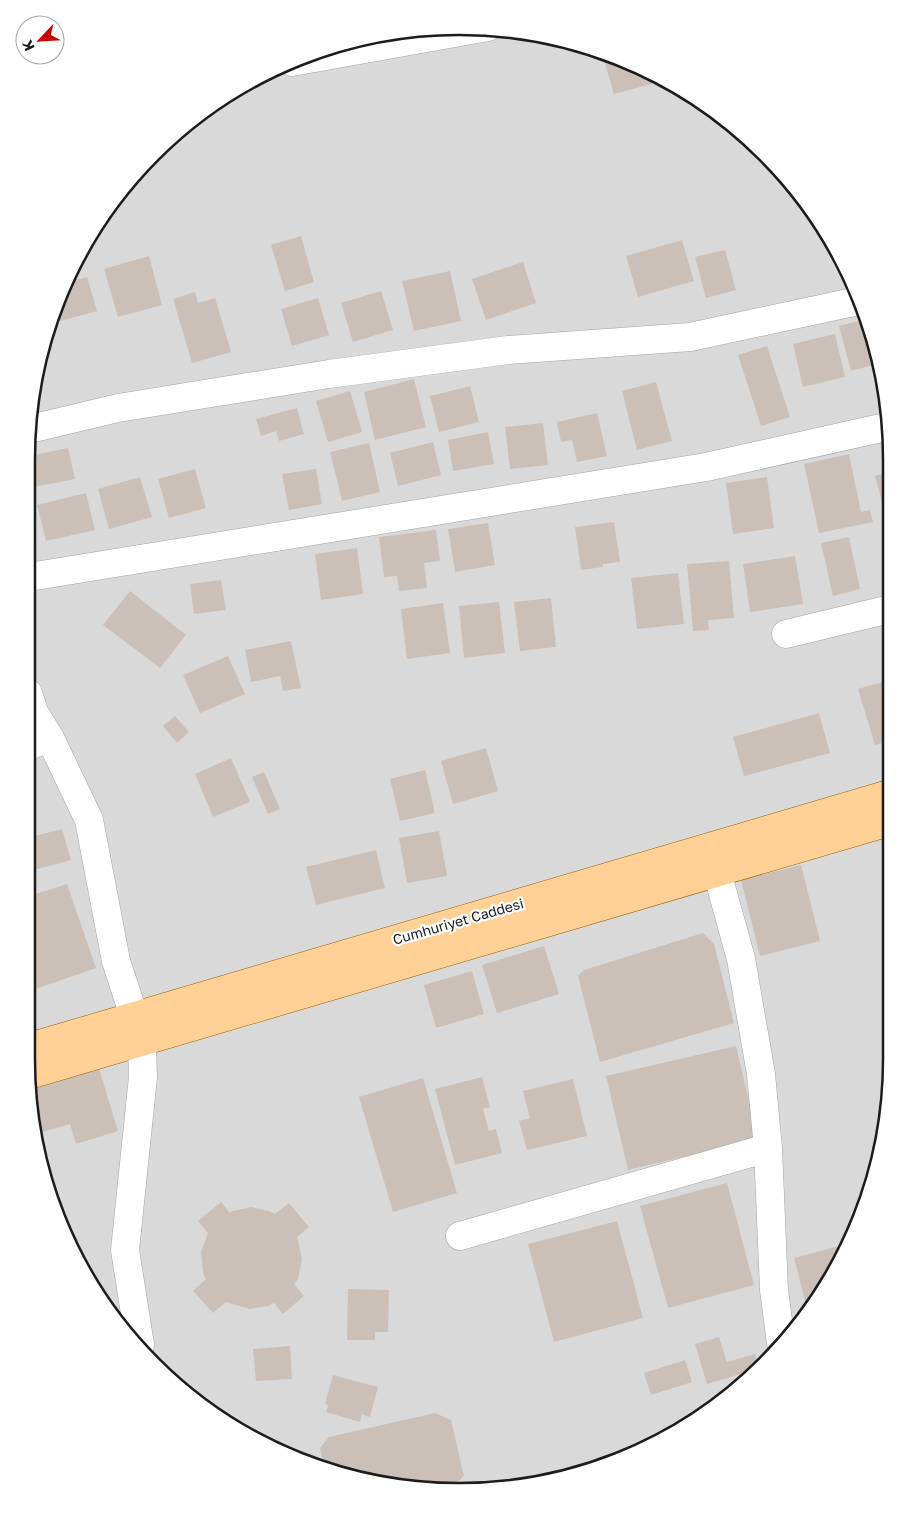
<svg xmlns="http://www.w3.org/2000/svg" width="918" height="1518" font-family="'Golos Text',sans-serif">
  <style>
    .residential { fill: #dad9d9 }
    .building { fill: #cbc0b7 }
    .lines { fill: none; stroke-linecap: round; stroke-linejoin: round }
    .minor-casing { stroke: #a3a3a3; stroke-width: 29 }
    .major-casing { stroke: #946100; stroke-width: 29 }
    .minor { stroke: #fff; stroke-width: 28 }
    .major { stroke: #ffd095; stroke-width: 28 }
    .labels { text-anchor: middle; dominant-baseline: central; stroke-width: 4.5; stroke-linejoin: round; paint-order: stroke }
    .street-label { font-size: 14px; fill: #1c1c1c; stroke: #fff }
    .rim { fill: none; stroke: #1c1c1c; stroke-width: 2.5 }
  </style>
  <rect width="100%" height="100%" fill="#efeae1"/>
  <path class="residential" d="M487,27L571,41L650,71L722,116L785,174L834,243L877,347L891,430L888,1115L859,1224L802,1322L700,1419L598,1469L459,1492L320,1469L218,1419L116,1322L49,1198L26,1059L30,403L59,294L116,196L173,134L242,84L320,49Z"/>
  <path class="building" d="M602,53L650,71L655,83L614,94Z
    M301,236L314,282L285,291L271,245Z
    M682,240L694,281L638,297L626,256Z
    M725,250L736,290L706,298L695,257Z
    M149,256L162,305L118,317L104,269Z
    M523,262L536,303L486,320L472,279Z
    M450,271L461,321L414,331L402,281Z
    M87,277L97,311L53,323L52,320L59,294L66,282Z
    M381,291L393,330L353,342L341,303Z
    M195,292L198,303L215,298L231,352L192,363L173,299Z
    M318,298L329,335L292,346L281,309Z
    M866,319L877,347L880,363L851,371L839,326Z
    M835,334L845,377L803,387L793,344Z
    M767,346L790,417L761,426L738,355Z
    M43,353L46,363L40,365Z
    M414,379L426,427L375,440L364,392Z
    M656,382L672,441L637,450L622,391Z
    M470,386L479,422L439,432L430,396Z
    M350,391L362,432L328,442L316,401Z
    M297,408L304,434L279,441L276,431L261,436L256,419Z
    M597,413L607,456L577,462L572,440L561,442L557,422Z
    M543,423L548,465L510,469L505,427Z
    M488,432L494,464L453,471L448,440Z
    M433,442L441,475L398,486L390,453Z
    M369,443L380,492L342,501L330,452Z
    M68,448L75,479L29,488L30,456Z
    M849,454L861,512L870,510L873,522L819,533L804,464Z
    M195,469L206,508L169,518L158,479Z
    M316,469L322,504L289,510L282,474Z
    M891,472L890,512L885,513L875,476Z
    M140,477L152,517L109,529L98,489Z
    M767,477L774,528L733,534L726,483Z
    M86,493L95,530L46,541L37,505Z
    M614,522L620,562L603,564V567L581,570L575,527Z
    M488,523L495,565L455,572L448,529Z
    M436,530L440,561L424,563L427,588L399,591L397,576L384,577L379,537Z
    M849,537L860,589L833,596L821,543Z
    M357,548L363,594L321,600L315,554Z
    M795,556L803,604L750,612L743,564Z
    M729,561L734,618L708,620L709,630L693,631L687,564Z
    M678,573L684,624L637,629L631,578Z
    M221,580L226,610L194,614L190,584Z
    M130,591L186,635L160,668L103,625Z
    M551,598L556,647L520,651L514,602Z
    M499,602L505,653L464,658L459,606Z
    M443,603L450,653L407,659L401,609Z
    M291,641L301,688L283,691L280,676L251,682L245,650Z
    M228,656L245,694L200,713L183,675Z
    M886,681L890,692V741L875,745L858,689Z
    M819,713L830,753L744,776L733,737Z
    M175,716L189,732L177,743L163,726Z
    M486,748L498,791L453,804L441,761Z
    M231,758L250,802L213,817L195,774Z
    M425,770L435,813L400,821L390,779Z
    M264,772L280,809L268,814L252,777Z
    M62,829L71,860L27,872V838Z
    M439,831L447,876L407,883L399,838Z
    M376,850L385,888L316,905L306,867Z
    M801,865L820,941L760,956L741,880Z
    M67,884L96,968L27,992V897Z
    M703,933L714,944L734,1023L600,1062L578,976L584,970Z
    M544,946L559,994L497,1013L482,965Z
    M472,971L484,1014L436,1028L424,985Z
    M736,1046L758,1139L628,1170L606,1076Z
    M97,1062L118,1131L76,1144L70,1124L39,1133L31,1090L57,1082L55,1075Z
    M482,1077L490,1107L483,1109L489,1131L496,1129L502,1153L455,1165L435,1089Z
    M423,1078L457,1193L393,1212L359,1097Z
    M573,1079L587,1136L527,1150L519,1121L530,1118L523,1091Z
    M727,1183L754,1285L668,1308L640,1206Z
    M221,1202L230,1213L233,1211L251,1207L269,1211L275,1214L289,1203L309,1227L297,1237L302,1259L298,1279L294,1284L304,1296L283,1314L274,1303L268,1306L249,1309L226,1302L213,1313L193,1291L206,1279L203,1273L201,1252L208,1233L198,1221Z
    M617,1221L643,1318L554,1342L528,1244Z
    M843,1245L845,1249L808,1312L794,1258Z
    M348,1289L389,1290L388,1332H375V1340H347Z
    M719,1337L727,1362L755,1354L758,1364L750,1371L707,1384L695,1344Z
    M290,1346L292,1379L256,1381L253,1349Z
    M685,1360L692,1382L651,1395L644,1373Z
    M333,1375L378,1387L370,1417L362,1414L360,1422L326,1412L328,1405L325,1404Z
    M435,1413L451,1420L464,1476L452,1488L447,1490L325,1470L320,1448L329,1437Z"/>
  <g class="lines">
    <defs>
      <path id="minor" d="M292,62L488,27
        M30,429L118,408L329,374L508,350L690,337L858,301
        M29,577L706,467L890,426
        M786,634L890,609
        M28,693L34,712L50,738L89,820L116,961L134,1016
        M28,746L50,738
        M717,872L741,959L761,1074L768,1148L774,1290L781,1343
        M460,1236L768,1148
        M140,1345L125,1250L143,1077L142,1043"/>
      <path id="major" d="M26,1048L889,794
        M29,1075L889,822"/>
    </defs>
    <use href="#minor" class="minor-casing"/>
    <use href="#major" class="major-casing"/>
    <use href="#minor" class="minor"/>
    <use href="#major" class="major"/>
  </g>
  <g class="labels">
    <g class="street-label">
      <text transform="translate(458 921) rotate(-16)">Cumhuriyet Caddesi</text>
    </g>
  </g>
  <path d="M0 0H918V1518H0ZM459 35H459A424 424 0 0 1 883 459V1059A424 424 0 0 1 459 1483H459A424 424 0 0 1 35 1059V459A424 424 0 0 1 459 35Z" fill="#fff" fill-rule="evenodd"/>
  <path class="rim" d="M459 35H459A424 424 0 0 1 883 459V1059A424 424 0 0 1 459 1483H459A424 424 0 0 1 35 1059V459A424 424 0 0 1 459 35Z"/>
  <g transform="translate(40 40) rotate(245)"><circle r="24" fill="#ffffff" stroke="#a4a4a4"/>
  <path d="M0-4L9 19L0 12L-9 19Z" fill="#c80003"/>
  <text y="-8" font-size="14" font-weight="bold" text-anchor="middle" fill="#1c1c1c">K</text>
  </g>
</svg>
